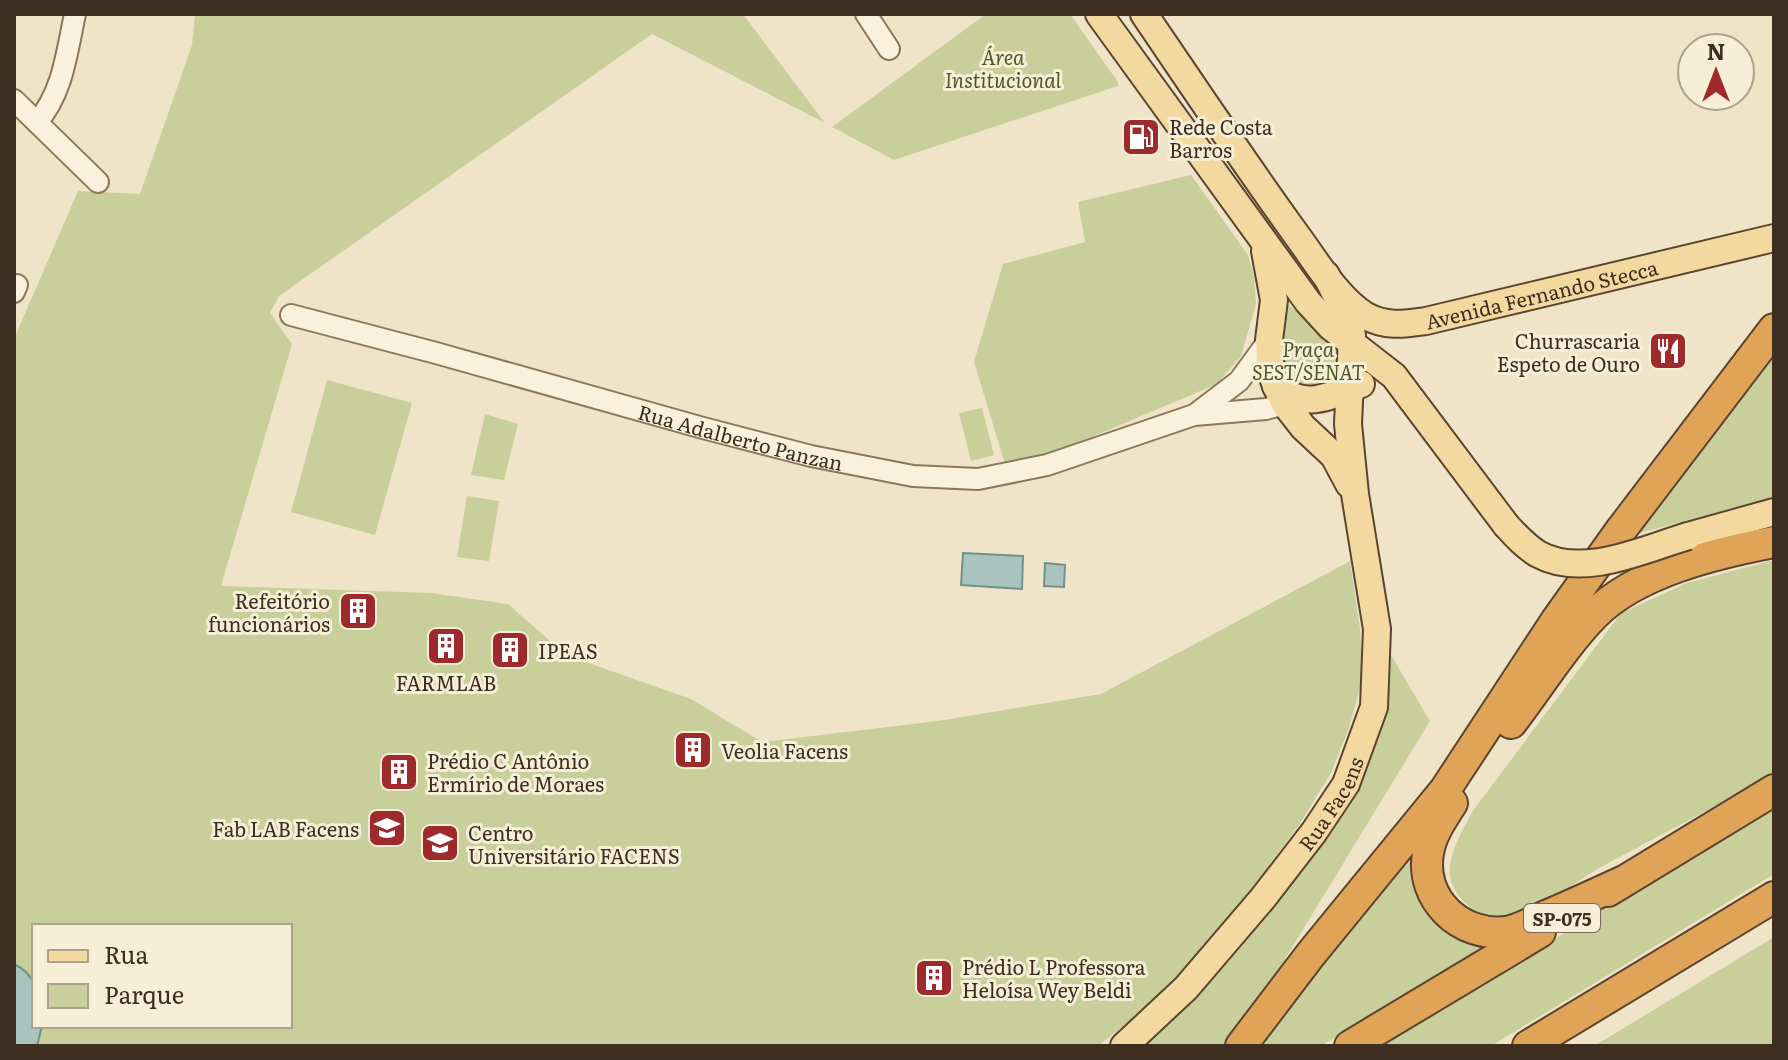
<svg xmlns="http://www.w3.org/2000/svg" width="1788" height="1060" font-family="Literata,serif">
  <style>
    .green { fill: #c9cf9b; fill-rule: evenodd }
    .water { fill: #a9c4bc; stroke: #6f938a; stroke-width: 2 }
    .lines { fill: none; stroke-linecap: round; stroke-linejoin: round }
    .minor-casing { stroke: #8d765c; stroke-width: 24 }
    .major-casing { stroke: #5b4430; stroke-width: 30 }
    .highway-casing { stroke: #5b4430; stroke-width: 34 }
    .minor { stroke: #faf1dc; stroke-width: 20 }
    .major { stroke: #f3d9a0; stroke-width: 26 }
    .highway { stroke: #e0a458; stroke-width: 30 }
    .major-bridge-casing { stroke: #5b4430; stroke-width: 30; stroke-linecap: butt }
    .major-bridge { stroke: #f3d9a0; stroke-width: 26 }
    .labels { text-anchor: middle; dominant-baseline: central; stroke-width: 6; stroke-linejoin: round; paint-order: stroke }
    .shield { fill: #f7eed8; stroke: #756857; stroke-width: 2 }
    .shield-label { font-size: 18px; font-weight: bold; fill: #3d2e20 }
    .park-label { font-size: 20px; font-style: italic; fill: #4d5a26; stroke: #f7eed8 }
    .poi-label { font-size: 20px; fill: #3d2e20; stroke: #f7eed8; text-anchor: start }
    .street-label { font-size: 20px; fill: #3d2e20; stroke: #f7eed8 }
  </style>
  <rect width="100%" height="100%" fill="#f0e4c8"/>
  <path class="green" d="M195,14H743L825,123L652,34L279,296L270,313L292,344L221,586L431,593L508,604L566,655L691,699L762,742L938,721L1101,694L1350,561L1360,628L1363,677L1349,728L1331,773L1299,825L1237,908L1168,991L1098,1046H14V339L78,191L140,194L192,45ZM34,926H290V1026H34Z
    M986,14H1070L1118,82V86L894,160L832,127Z
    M1191,175L1248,255L1254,276L1256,304L1241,356L1217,384L1061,450L1005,464L974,362L1003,264L1085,242L1078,202Z
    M1287,304L1310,321L1340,351L1338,361L1319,385C1264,395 1285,336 1287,304Z
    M1774,349V497L1636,534Z
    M327,380L412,403L375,535L291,512Z
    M982,408L994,455L971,461L959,413Z
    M485,414L518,424L504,480L471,475Z
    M467,496L499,501L489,561L457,557Z
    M1774,560V772C1718,806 1660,835 1603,866C1573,882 1546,909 1512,916C1501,918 1480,915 1471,908C1433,878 1454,847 1472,812L1621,613L1687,583Z
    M1388,650L1430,721L1232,1046H1138L1216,971L1290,886L1353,784Z
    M1774,805V874L1491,1046H1379Z
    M1420,825V846L1484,948L1321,1046H1247Z
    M1774,937V1046H1594Z"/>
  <path class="water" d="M963,553L1023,556L1022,589L961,585Z
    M1045,563L1065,565L1064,587L1044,586Z
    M14,964C43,978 34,998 34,1026H42L37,1046H14Z"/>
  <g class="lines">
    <defs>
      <g id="minor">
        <path d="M866,14L889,49"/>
        <path d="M14,100L98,182"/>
        <path d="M37,122C63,93 67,51 75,14"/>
        <path d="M14,292L17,285"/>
        <path id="s1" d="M291,315L436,353L703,428L811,456L913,476L978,479L1047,465L1194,415L1266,409L1285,404"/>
        <path d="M1197,413L1239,381L1269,340"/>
      </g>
      <g id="major">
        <path d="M1099,14L1308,302L1331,327L1394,376L1506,525"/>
        <path id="s2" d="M1144,14C1195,89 1245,164 1298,237C1317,263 1338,299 1366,316C1386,327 1404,324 1426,321L1774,238"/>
        <path d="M1265,251L1274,300L1269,340L1271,372L1276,386L1285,404L1303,427L1334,456L1349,484"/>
        <path d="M1276,386C1306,411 1329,396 1361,384"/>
        <path d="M1688,536L1774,512"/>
        <path id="s3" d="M1124,1046L1186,988L1263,898L1314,832L1346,784L1374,707L1377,629L1355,494L1348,424L1352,335L1348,319L1326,275"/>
      </g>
      <path id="highway" d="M1511,723C1538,688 1563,647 1594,615C1636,572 1716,553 1774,542
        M1452,803C1442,819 1431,834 1428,853C1420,899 1460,937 1506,932C1519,930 1533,922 1546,916C1572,905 1598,893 1624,881
        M1608,891L1774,790
        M1241,1046L1311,954L1445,790L1556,621L1621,530L1774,329
        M1350,1046L1540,932
        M1528,1046L1774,897"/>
    </defs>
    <use href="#minor" class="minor-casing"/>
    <use href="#major" class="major-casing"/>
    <use href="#highway" class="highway-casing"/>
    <use href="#minor" class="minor"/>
    <use href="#major" class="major"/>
    <use href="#highway" class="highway"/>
    <defs>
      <path id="major-bridge" d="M1506,525C1516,536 1525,546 1538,554C1583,579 1644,549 1688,536"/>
    </defs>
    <use href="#major-bridge" class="major-bridge-casing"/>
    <use href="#major-bridge" class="major-bridge"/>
  </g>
  <defs>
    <symbol id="fuel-square" viewBox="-11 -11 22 22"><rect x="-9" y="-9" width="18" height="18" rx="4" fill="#9e2a2b" stroke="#f7eed8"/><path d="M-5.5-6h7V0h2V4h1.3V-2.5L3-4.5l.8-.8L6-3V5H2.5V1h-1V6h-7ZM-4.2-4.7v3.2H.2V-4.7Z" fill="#fff"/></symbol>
    <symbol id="restaurant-square" viewBox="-11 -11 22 22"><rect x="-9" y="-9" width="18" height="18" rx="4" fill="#9e2a2b" stroke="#f7eed8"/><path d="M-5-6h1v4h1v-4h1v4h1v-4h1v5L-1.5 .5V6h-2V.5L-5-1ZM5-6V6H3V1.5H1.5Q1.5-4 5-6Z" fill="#fff"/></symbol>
    <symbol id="building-square" viewBox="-11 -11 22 22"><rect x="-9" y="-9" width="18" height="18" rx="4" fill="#9e2a2b" stroke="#f7eed8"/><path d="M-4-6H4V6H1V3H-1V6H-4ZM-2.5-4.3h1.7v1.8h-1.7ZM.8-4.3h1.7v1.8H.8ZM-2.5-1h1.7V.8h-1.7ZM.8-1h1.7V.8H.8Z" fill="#fff"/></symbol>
    <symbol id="university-square" viewBox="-11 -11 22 22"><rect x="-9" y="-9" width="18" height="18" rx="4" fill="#9e2a2b" stroke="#f7eed8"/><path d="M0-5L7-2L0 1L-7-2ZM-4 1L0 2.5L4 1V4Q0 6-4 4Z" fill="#fff"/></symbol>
  </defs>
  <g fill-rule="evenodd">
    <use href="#fuel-square" x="1119" y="115" width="44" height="44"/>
    <use href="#restaurant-square" x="1646" y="329" width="44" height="44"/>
    <use href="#building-square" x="336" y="589" width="44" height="44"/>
    <use href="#building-square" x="424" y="624" width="44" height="44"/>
    <use href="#building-square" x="488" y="628" width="44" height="44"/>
    <use href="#building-square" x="671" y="728" width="44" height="44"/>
    <use href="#building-square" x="377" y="750" width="44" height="44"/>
    <use href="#university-square" x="365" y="806" width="44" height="44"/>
    <use href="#university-square" x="418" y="821" width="44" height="44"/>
    <use href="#building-square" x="912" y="956" width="44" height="44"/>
  </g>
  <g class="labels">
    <rect class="shield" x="1524" y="904" width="76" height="28" rx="6"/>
    <g class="shield-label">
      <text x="1562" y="918">SP-075</text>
    </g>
    <g class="park-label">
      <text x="1003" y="56">Área<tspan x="1003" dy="23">Institucional</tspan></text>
      <text x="1308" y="348">Praça<tspan x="1308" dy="23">SEST/SENAT</tspan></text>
    </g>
    <g class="poi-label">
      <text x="1169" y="126">Rede Costa<tspan x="1169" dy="23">Barros</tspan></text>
      <text x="1640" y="340" text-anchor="end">Churrascaria<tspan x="1640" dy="23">Espeto de Ouro</tspan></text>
      <text x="330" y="600" text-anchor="end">Refeitório<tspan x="330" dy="23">funcionários</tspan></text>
      <text x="538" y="650">IPEAS</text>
      <text x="446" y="682" text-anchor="middle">FARMLAB</text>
      <text x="721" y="750">Veolia Facens</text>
      <text x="427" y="760">Prédio C Antônio<tspan x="427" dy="23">Ermírio de Moraes</tspan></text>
      <text x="359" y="828" text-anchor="end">Fab LAB Facens</text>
      <text x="468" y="832">Centro<tspan x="468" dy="23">Universitário FACENS</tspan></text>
      <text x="962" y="966">Prédio L Professora<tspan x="962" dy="23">Heloísa Wey Beldi</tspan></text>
    </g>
    <g class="street-label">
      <text stroke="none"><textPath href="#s2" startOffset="556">Avenida Fernando Stecca</textPath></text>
      <text stroke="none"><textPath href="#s1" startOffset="466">Rua Adalberto Panzan</textPath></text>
      <text stroke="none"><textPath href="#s3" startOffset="320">Rua Facens</textPath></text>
    </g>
  </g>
  <rect width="1788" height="1060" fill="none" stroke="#3d2e20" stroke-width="32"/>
  <rect x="32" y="924" width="260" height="104" fill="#f7eed8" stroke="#ada18e" stroke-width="2"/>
  <rect x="48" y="950" width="40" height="12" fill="#f3d9a0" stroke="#ada18e" stroke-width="2"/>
  <text x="104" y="964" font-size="24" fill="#3d2e20">Rua</text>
  <rect x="48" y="984" width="40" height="24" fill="#c9cf9b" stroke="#ada18e" stroke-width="2"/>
  <text x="104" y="1004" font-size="24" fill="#3d2e20">Parque</text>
  <g transform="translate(1716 72)"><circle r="38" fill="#f7eed8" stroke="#ada18e" stroke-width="2"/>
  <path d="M0-6L14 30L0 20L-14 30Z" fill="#9e2a2b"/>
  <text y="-12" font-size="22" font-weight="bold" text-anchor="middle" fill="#3d2e20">N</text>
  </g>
</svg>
